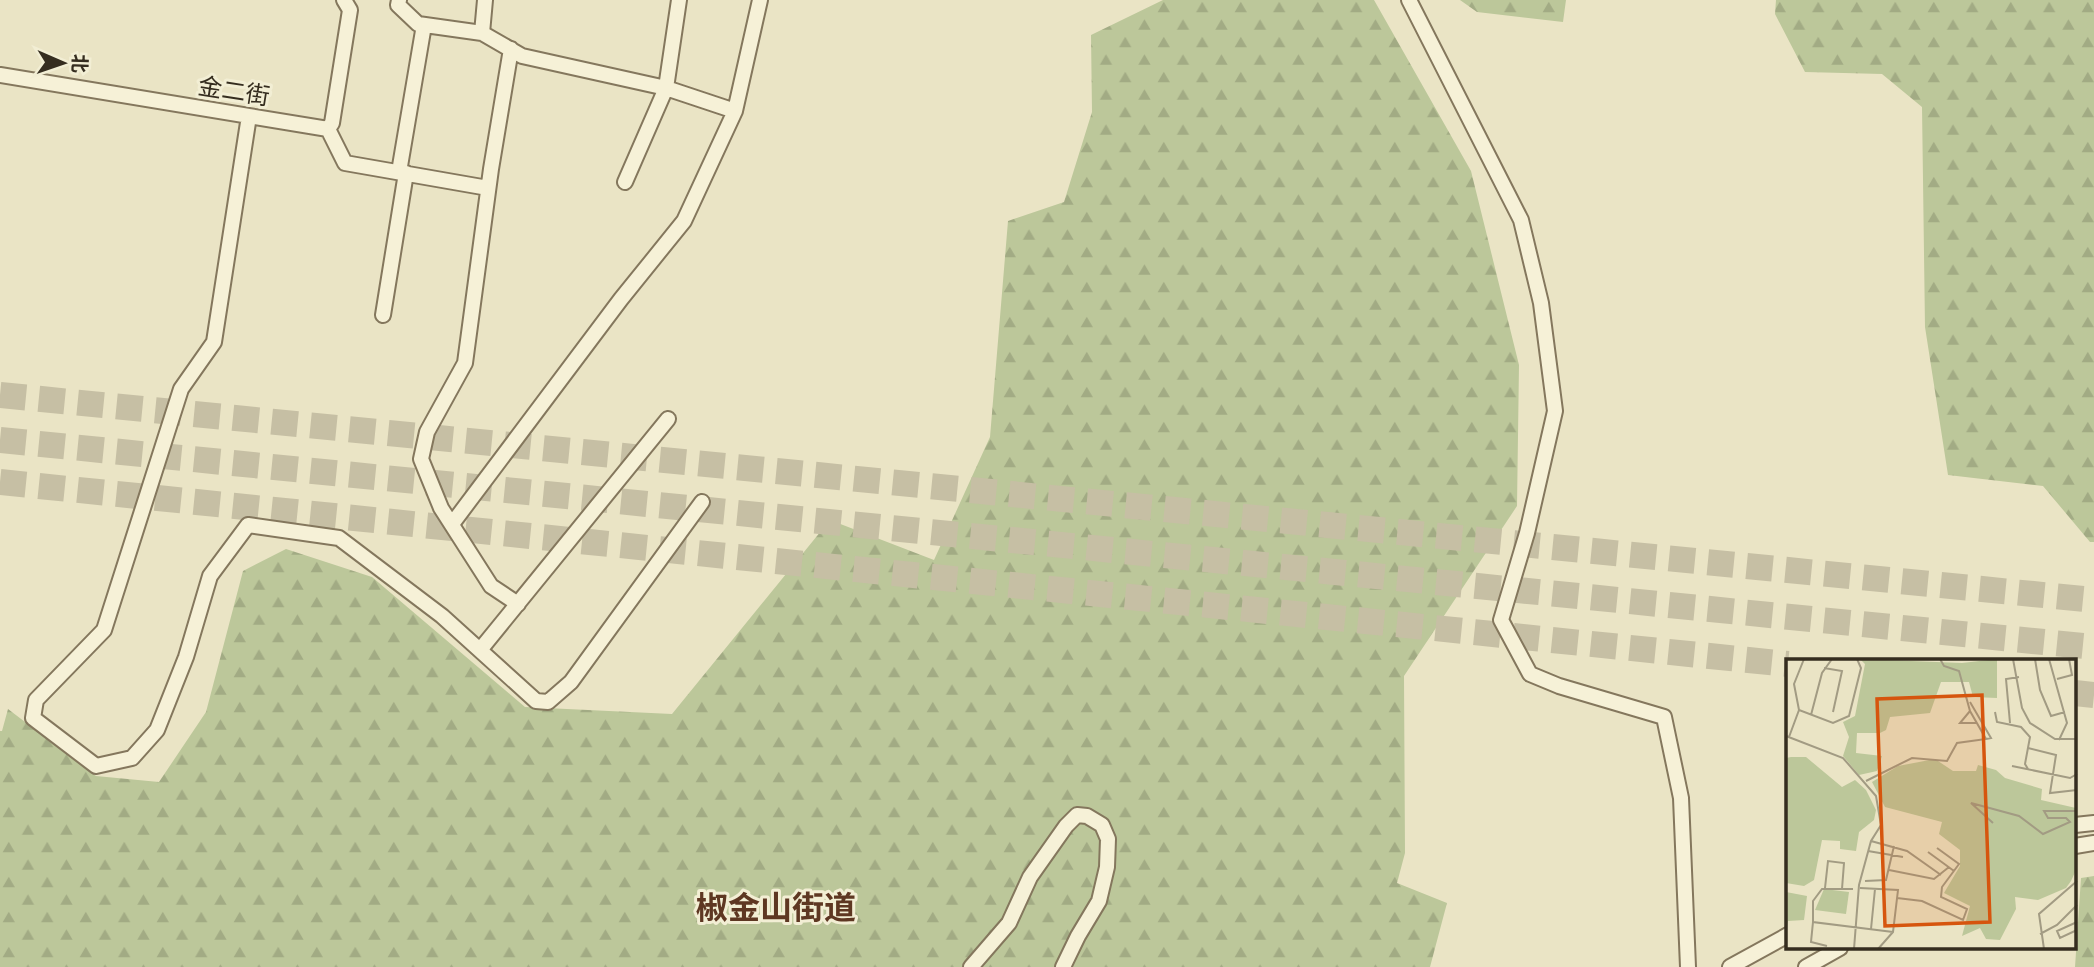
<svg xmlns="http://www.w3.org/2000/svg" width="2094" height="967" font-family="'Crimson Pro','Noto Sans SC',serif">
  <style>
    .forest { fill: url(#forest-firs) }
    .lines { fill: none; stroke-linecap: round; stroke-linejoin: round }
    .highway-tunnel { stroke: #c6bfa4; stroke-width: 26; stroke-dasharray: 26 13; stroke-linecap: butt }
    .street-casing { stroke: #84775d; stroke-width: 18 }
    .street { stroke: #f6f1d7; stroke-width: 14 }
    .labels { text-anchor: middle; dominant-baseline: central; stroke-width: 6; stroke-linejoin: round; paint-order: stroke }
    .street-label { font-size: 24px; fill: #352d1f; stroke: #f2eed4 }
    .district-label { font-size: 32px; font-weight: bold; fill: #5e3722; stroke: #f2eed4 }
    .inset-road { fill: none; stroke: #a29b83; stroke-width: 2 }
    .view { fill: #d6550e; fill-opacity: 0.15; stroke: #d6550e; stroke-width: 3.5 }
    .inset-edge { fill: none; stroke: #352d1f; stroke-width: 3.5 }
  </style>
  <defs>
    <pattern id="forest-firs" width="22" height="20" patternUnits="userSpaceOnUse" patternTransform="scale(1.75)"><rect width="22" height="20" fill="#bcc79a"/><path d="M5 1l3.5 6h-7zM16 11l3.5 6h-7z" fill="#a2ab84"/></pattern>
  </defs>
  <rect width="100%" height="100%" fill="#eae4c5"/>
  <path class="forest" d="M1163,0H1374L1471,171L1519,365L1517,506L1404,676L1405,853L1397,883L1447,903L1430,967H0V731H2L8,709L96,776L159,782L206,712L243,571L286,549L372,577L525,707L672,714L830,520L934,560L990,437L1008,221L1064,202L1092,112L1091,35Z
    M1460,0H1566L1563,22L1477,12Z
    M1776,0H2094V542H2090L2043,486L1948,475L1925,327L1922,107L1882,74L1805,72L1775,14Z
    M2094,876V967H2075L2081,878Z"/>
  <g class="lines">
    <path class="highway-tunnel" d="M0,395L2094,600
      M0,440L2094,647
      M0,482L1788,664
      M2075,693L2094,695"/>
    <defs>
      <path id="street" d="M399,0L398,5L418,24L482,33L522,56L666,88L735,111
        M1409,0L1521,220L1541,303L1555,411L1527,533L1501,620L1530,674L1559,686L1664,717L1681,798L1688,967
        M482,33L485,0
        M511,49L491,169L465,363L427,432L421,459L441,508L491,586L518,604
        M0,75L328,129L332,123L350,10L344,0
        M249,116L214,342L181,389L104,630L36,700L33,718L96,766L132,758L157,730L186,657L210,576L248,525L339,538L442,616L536,701L548,702L571,682L702,502
        M328,129L345,163L488,188
        M399,172L424,25
        M625,182L666,88L679,0
        M383,315L406,173
        M452,524L621,299L684,221L735,111L760,0
        M480,650L668,419
        M2075,825L2094,823
        M2075,846L2094,843
        M971,967L1009,923L1030,877L1066,826L1077,815L1087,816L1102,825L1108,839L1107,867L1099,901L1078,936L1063,967
        M1730,967L1788,935
        M1806,967L1840,948"/>
    </defs>
    <use href="#street" class="street-casing"/>
    <use href="#street" class="street"/>
  </g>
  <g class="labels">
    <g class="street-label">
      <text transform="translate(234 91) rotate(9)">金二街</text>
    </g>
    <g class="district-label">
      <text x="776" y="908">椒金山街道</text>
    </g>
  </g>
  <g transform="translate(1786 659)">
    <rect width="290" height="290" fill="#eae4c5"/>
    <path d="M38,230L63,233L60,255L29,251Z" fill="#bcc79a"/>
    <path d="M74,0L176,4L211,0V39L187,38L183,23H155L144,54L104,58L100,71L94,74H71L70,94L96,97L91,112L73,116L57,97L63,78L57,63L69,57L79,5ZM149,100L167,112H190L192,106L210,111L219,119L256,130L255,141L290,149V211L285,222L280,229L252,241L229,238L230,250L214,281L200,280L194,269L176,277L184,247L158,234L174,207V191L153,175L156,163L99,148L86,123L112,107Z" fill="#bcc79a"/>
    <path d="M5,98H20L56,128L69,121L80,131L90,151L88,161L73,173L70,192L54,190V182L36,181L28,221L18,227L0,224V99ZM0,233L21,237L18,261L2,262L0,276Z" fill="#bcc79a"/>
    <path class="inset-road" d="M18,0L8,25L13,51L47,64L63,57L75,9L71,0M227,0L236,49L244,64L269,80H291M249,0L254,31L265,57L279,53M263,0L281,64L273,81M38,9L56,12L47,53M271,20L286,16L283,0M184,43L205,79L200,80M184,52L174,64H191M209,53L211,63L235,68L244,78L239,105L242,110M25,56L36,14L46,0M224,64L220,20L233,18M0,77L57,99L90,137L95,166L85,182L73,226L68,290M3,78L13,51M242,89L270,96L264,134L291,131M226,107L284,119L291,115M80,122L126,99L161,102L171,84L200,80L184,52L173,12L158,7L154,0M207,164L185,144L233,157L257,175L284,163L280,159H262L258,152H291M85,182L121,192L155,216M82,192L117,198M142,193L168,212M103,211L148,220L163,208M79,222L100,221L108,187M39,229L42,202L58,204L56,230M74,229L112,231L107,273L92,290M67,230H36L27,242V263L107,273M111,239L136,242L177,261L181,250L155,238L156,228L173,205L151,189M27,263L25,283L41,287M291,263L271,272L274,279L291,271M85,270L89,230M254,275L271,266L291,246M258,290L253,255L291,222"/>
    <path class="view" d="M196,36L204,263L99,267L91,40Z"/>
    <rect width="290" height="290" class="inset-edge"/>
  </g>
  <g transform="translate(63 63) rotate(92)" stroke="#f2eed4" stroke-width="5" paint-order="stroke">
  <path d="M0-5L12 26L0 18L-12 26Z" fill="#352d1f"/>
  <text y="-10" font-size="19" font-weight="bold" text-anchor="middle" fill="#352d1f">北</text>
  </g>
</svg>
